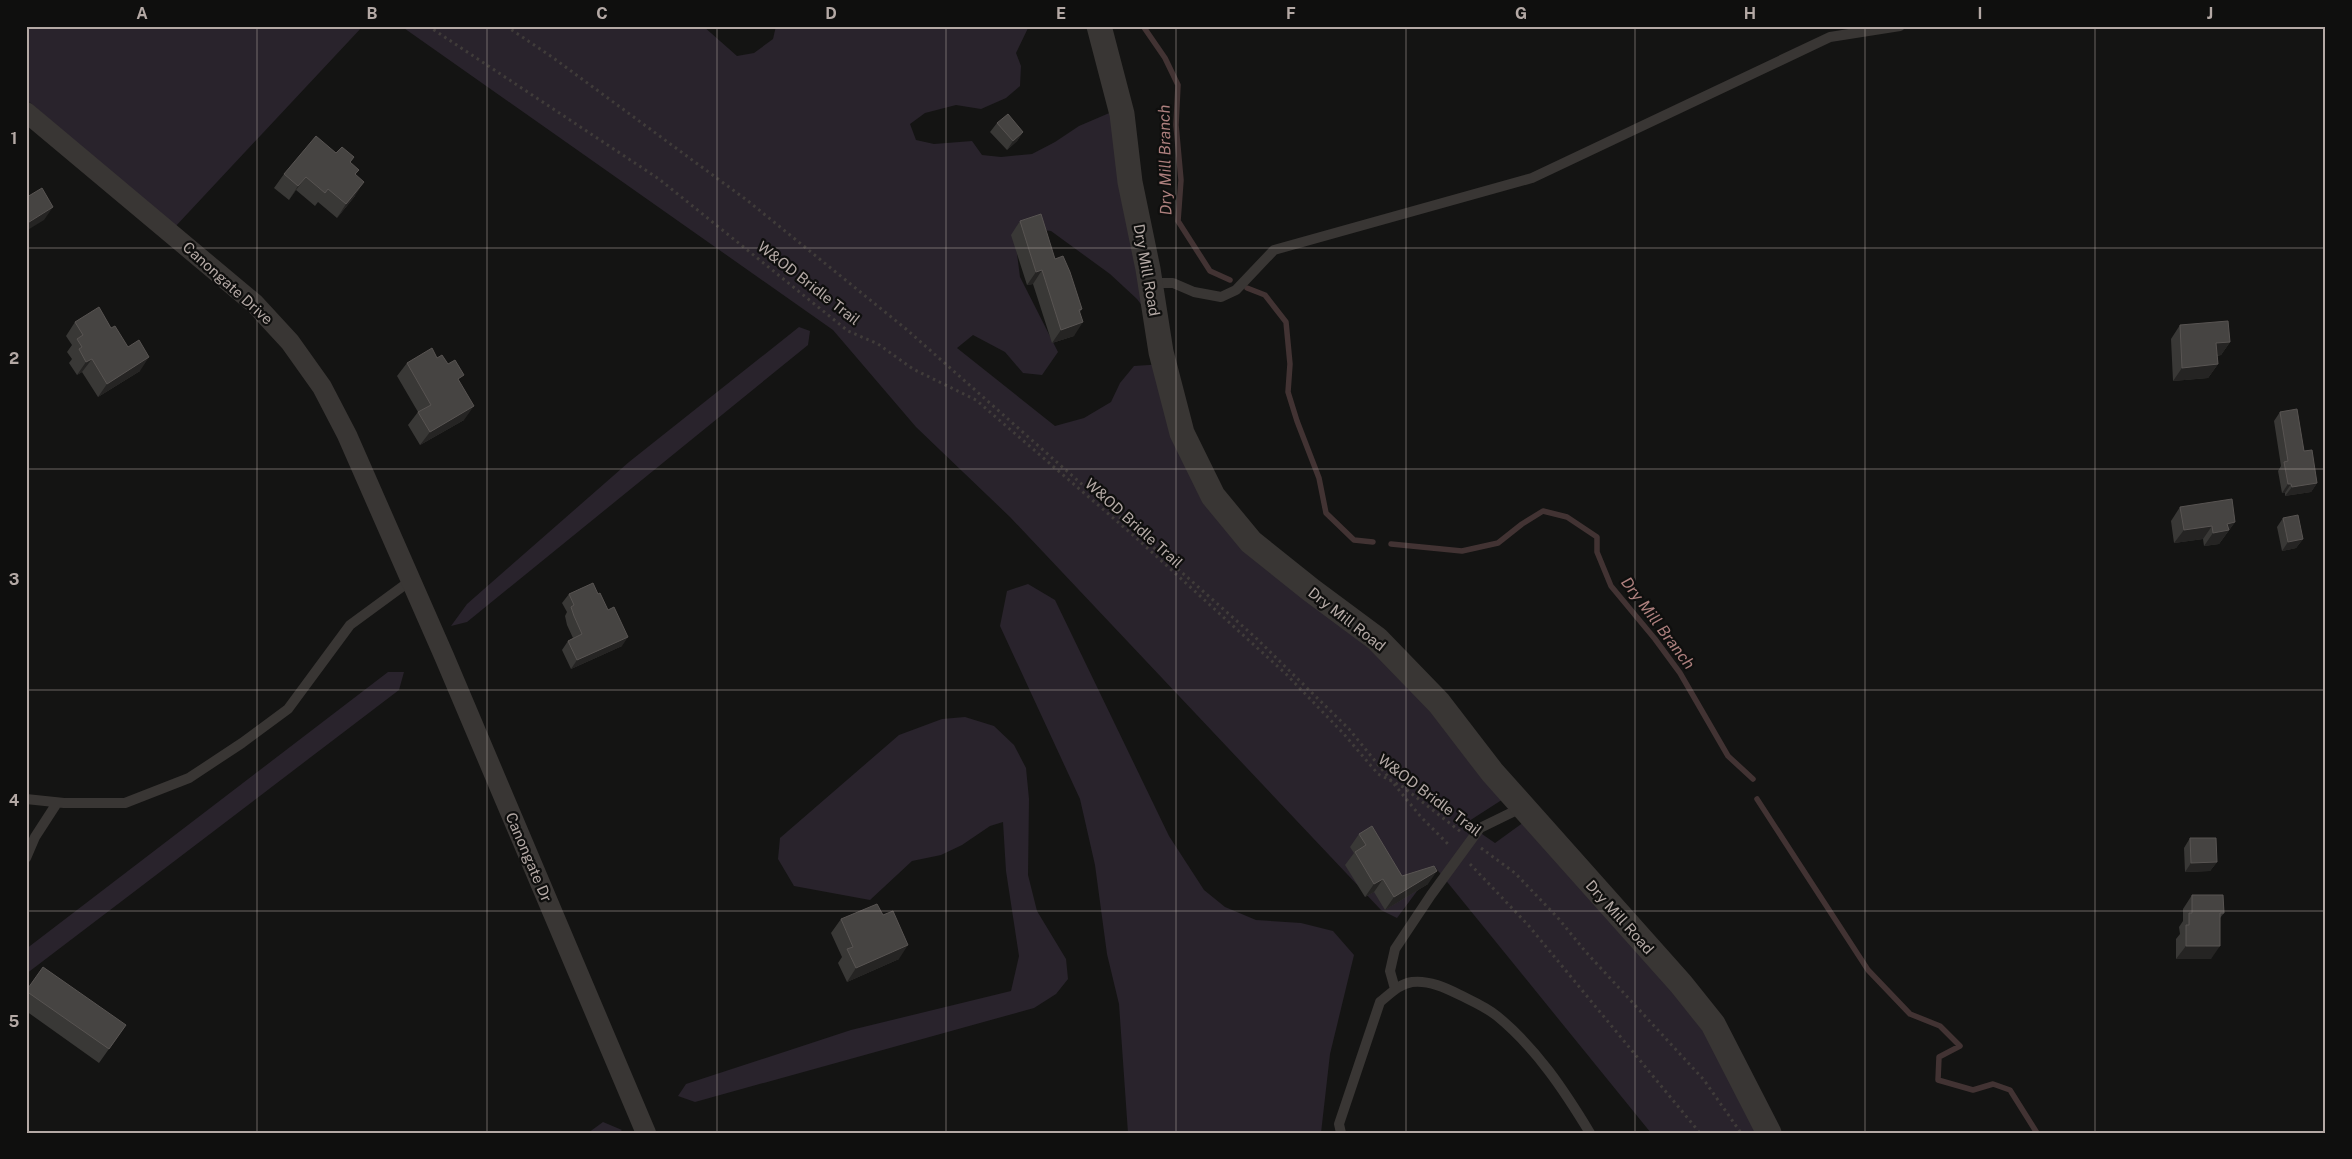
<svg xmlns="http://www.w3.org/2000/svg" width="2352" height="1159" font-family="'Public Sans',sans-serif">
  <style>
    .green { fill: #29232c }
    .lines { fill: none; stroke-linecap: round; stroke-linejoin: round }
    .stream { stroke: #423333; stroke-width: 5.5 }
    .path { stroke: #403c3a; stroke-width: 3; stroke-dasharray: 2.5 4; stroke-linecap: butt }
    .service { stroke: #393634; stroke-width: 10 }
    .minor { stroke: #393634; stroke-width: 20 }
    .tertiary { stroke: #393634; stroke-width: 25 }
    .wall { fill: #393836 }
    .shaded-wall { fill: #252423 }
    .building { fill: #464442; stroke: #585452 }
    .grid { fill: none; stroke: #b4a9a5; stroke-width: 1; stroke-opacity: 0.55 }
    .labels { text-anchor: middle; dominant-baseline: central; stroke-width: 4.5; stroke-linejoin: round; paint-order: stroke }
    .street-label { font-size: 15px; fill: #b4a9a5; stroke: #0f0f0e }
    .water-label { font-size: 16px; font-style: italic; fill: #ae807e; stroke: #0f0f0e }
    .neatline { fill: none; stroke: #b4a9a5; stroke-width: 2 }
    .grid-label { font-size: 16px; text-anchor: middle; font-weight: bold; fill: #b4a9a5 }
  </style>
  <rect width="100%" height="100%" fill="#141413"/>
  <path class="green" d="M26,26H363L174,228L26,99Z
    M401,26H703L737,56L754,53L773,39L776,26H1029L1016,53L1021,66L1020,86L1006,98L981,109L956,105L925,113L910,124L916,140L934,144L972,141L982,155L1001,157L1032,154L1055,142L1079,126L1121,108L1156,324L1137,299L1110,274L1051,231L1028,228L1015,238L1020,277L1058,352L1042,375L1023,373L1005,352L973,335L957,348L1055,426L1084,418L1111,402L1120,383L1134,366L1164,364L1210,491L1377,639L1511,794L1466,823L1495,843L1524,822L1675,989L1727,1066L1758,1133H1651L1435,867L1397,918L1381,910L1010,517L916,427L833,330Z
    M799,327L810,331L808,345L467,622L451,626L467,604L629,462Z
    M1028,584L1055,600L1169,836L1204,890L1225,907L1256,920L1301,923L1333,931L1354,955L1330,1054L1321,1133H1128L1119,1004L1107,954L1095,865L1080,799L1000,626L1007,591Z
    M388,672H404L399,690L26,974V949Z
    M965,717L994,726L1014,745L1026,768L1029,799L1028,875L1037,911L1066,959L1068,979L1056,994L1034,1008L695,1102L678,1096L686,1084L851,1030L1011,991L1019,956L1006,871L1003,822L990,826L962,845L941,855L912,861L870,900L794,886L778,859L780,838L899,735L942,719Z
    M603,1122L622,1130L618,1133H588Z"/>
  <g class="lines">
    <path class="stream" d="M1143,26L1165,58L1178,85L1176,125L1181,180L1178,221L1210,271L1230,280
      M1247,288L1265,295L1286,322L1290,364L1288,392L1297,421L1319,478L1326,513L1354,540L1373,542
      M1391,544L1462,551L1498,543L1522,524L1543,511L1567,517L1597,537V552L1611,586L1655,639L1680,673L1728,756L1753,779
      M1757,799L1868,970L1910,1014L1940,1026L1960,1046L1939,1057L1938,1080L1973,1090L1993,1084L2010,1090L2037,1133"/>
    <path class="path" d="M428,26L659,179L848,331L878,344L913,369L976,400L1134,536L1286,674L1343,733L1378,774L1403,787L1461,832
      M506,26L552,57L748,201L906,329L1255,637L1349,729L1421,817L1450,846
      M1481,848L1515,873L1558,918L1585,951L1704,1080L1741,1133
      M1470,864L1529,926L1700,1133"/>
    <path class="service" d="M1150,283H1173L1194,292L1221,297L1236,290L1274,250L1532,178L1830,37L1900,26
      M26,799L64,803H125L189,778L242,743L288,709L350,625L410,581
      M26,858L35,837L57,803
      M1395,989L1390,971L1395,949L1431,895L1480,828L1523,807
      M1341,1133L1339,1124L1380,1002C1390,994 1399,984 1412,982C1429,980 1446,988 1460,995C1472,1001 1486,1007 1497,1016C1536,1048 1564,1090 1590,1133"/>
    <path class="minor" d="M26,112L255,304L290,342L322,387L347,435L444,656L646,1133"/>
    <path class="tertiary" d="M1099,26L1122,114L1130,182L1148,269L1161,352L1182,433L1213,496L1251,542L1311,590L1377,639L1439,703L1492,772L1681,984L1713,1024L1769,1133"/>
  </g>
  <path class="wall" d="M997,123L1023,132L1017,141L1007,150L990,132Z
    M336,153L354,157L350,163L359,170L355,175V196L337,218L318,202L315,206L296,190L289,200L274,188L284,174Z
    M1020,221L1055,259L1082,309L1080,312L1074,336L1052,343L1033,284L1027,285L1011,235Z
    M75,322L111,328L140,371L98,397L82,372L77,375L69,363L72,359L67,352L72,345L66,336Z
    M2180,325L2230,342L2221,355L2217,356L2218,364L2208,378L2173,381L2171,339Z
    M437,358L448,364L459,381L464,420L420,445L408,425L418,412L397,376L407,363Z
    M2280,412L2304,451L2317,483L2311,492L2285,496V493H2282L2278,471L2281,466L2274,421Z
    M2180,507L2235,522L2219,544L2204,546L2203,539L2174,543L2171,521Z
    M2283,518L2303,539L2296,548L2282,551L2277,527Z
    M569,594L622,646L571,669L562,650L568,641L573,638L567,625L565,616L567,612L562,603Z
    M1359,834L1402,876L1428,884L1385,910L1374,892L1365,897L1345,865L1354,853L1350,847Z
    M2190,838L2217,862L2210,871L2185,872L2184,848Z
    M2192,895L2224,913L2220,918L2211,959H2176V939L2180,934L2179,927L2183,921V909Z
    M841,919L899,959L847,982L838,963L842,957L831,933Z
    M26,991L126,1025L99,1063L26,1011Z"/>
  <path class="shaded-wall" d="M1023,132L1017,141L1007,150L1013,141Z
    M306,177L296,190L289,200L298,186Z
    M364,182L355,196L337,218L346,204Z
    M53,207L44,220L26,231V224Z
    M1042,270L1033,284L1027,285L1036,272Z
    M1083,322L1074,336L1052,343L1061,330Z
    M2230,342L2221,355L2207,356L2216,343Z
    M149,357L140,371L98,397L107,384Z
    M92,359L82,372L77,375L86,362Z
    M2218,364L2208,378L2173,381L2182,368Z
    M474,406L464,420L420,445L430,432Z
    M2317,483L2311,492L2285,496L2292,487Z
    M2288,484H2291L2285,493H2282Z
    M2235,522L2219,544L2204,546L2213,533L2227,524Z
    M2212,526L2203,539L2174,543L2184,530Z
    M2303,539L2296,548L2282,551L2288,542Z
    M628,637L622,646L571,669L577,660Z
    M2217,862L2210,871L2185,872L2191,863Z
    M1437,871L1428,884L1385,910L1394,897Z
    M1383,879L1374,892L1365,897L1374,884Z
    M908,945L899,959L847,982L856,968Z
    M2186,946H2220L2211,959H2176Z"/>
  <path class="building" d="M1008,114L1023,132L1013,141L997,123Z
    M316,136L336,153L342,147L354,157L350,162L359,170L355,174L364,182L346,204L328,189L325,193L306,177L298,186L284,174Z
    M42,188L53,207L26,224V196L27,197Z
    M1041,214L1055,259L1063,256L1070,272L1082,309L1079,310L1083,322L1061,330L1042,270L1036,272L1020,221Z
    M99,307L111,328L115,326L128,347L139,340L149,357L107,384L92,359L86,362L79,349L82,347L77,339L83,335L75,322Z
    M2228,321L2230,342L2216,343L2218,364L2182,368L2180,325Z
    M432,348L437,358L442,355L448,364L455,360L464,375L458,379L474,406L430,432L418,412L431,405L407,363Z
    M2297,409L2304,451L2312,450L2317,483L2292,487L2291,484H2288L2284,462L2288,461L2280,412Z
    M2232,499L2235,522L2227,524L2229,530L2213,533L2212,526L2184,530L2180,507Z
    M2298,515L2303,539L2288,542L2283,518Z
    M593,583L598,594L600,593L608,610L614,607L628,637L577,660L568,641L582,634L574,616L571,607L574,605L569,594Z
    M1372,826L1402,876L1434,866L1437,871L1394,897L1383,879L1374,884L1355,852L1366,845L1359,834Z
    M2190,838H2216L2217,862L2191,863Z
    M2192,895H2223L2224,913H2220V946H2186V925H2189V913H2192Z
    M877,904L883,915L893,911L908,945L856,968L847,949L853,947L841,919Z
    M43,967L126,1025L109,1049L26,991Z"/>
  <path class="grid" d="M257,26V1133M487,26V1133M717,26V1133M946,26V1133M1176,26V1133M1406,26V1133M1635,26V1133M1865,26V1133M2095,26V1133M26,248H2326M26,469H2326M26,690H2326M26,911H2326"/>
  <g class="labels">
    <g class="street-label">
      <text transform="translate(1147 270) rotate(80)">Dry Mill Road</text>
      <text transform="translate(228 283) rotate(42)">Canongate Drive</text>
      <text transform="translate(809 283) rotate(38)">W&amp;OD Bridle Trail</text>
      <text transform="translate(1134 523) rotate(42)">W&amp;OD Bridle Trail</text>
      <text transform="translate(1347 619) rotate(38)">Dry Mill Road</text>
      <text transform="translate(1430 795) rotate(37)">W&amp;OD Bridle Trail</text>
      <text transform="translate(529 857) rotate(67)">Canongate Dr</text>
      <text transform="translate(1620 917) rotate(48)">Dry Mill Road</text>
    </g>
    <g class="water-label">
      <text transform="translate(1165 160) rotate(-91)">Dry Mill Branch</text>
      <text transform="translate(1658 623) rotate(53)">Dry Mill Branch</text>
    </g>
  </g>
  <rect width="2352" height="1159" fill="none" stroke="#0f0f0e" stroke-width="55"/>
  <rect x="28" y="28" width="2296" height="1104" class="neatline"/>
  <g class="grid-label">
    <text x="142" y="19">A</text>
    <text x="372" y="19">B</text>
    <text x="602" y="19">C</text>
    <text x="831" y="19">D</text>
    <text x="1061" y="19">E</text>
    <text x="1291" y="19">F</text>
    <text x="1521" y="19">G</text>
    <text x="1750" y="19">H</text>
    <text x="1980" y="19">I</text>
    <text x="2210" y="19">J</text>
    <text x="14" y="144">1</text>
    <text x="14" y="364">2</text>
    <text x="14" y="585">3</text>
    <text x="14" y="806">4</text>
    <text x="14" y="1027">5</text>
  </g>
</svg>
